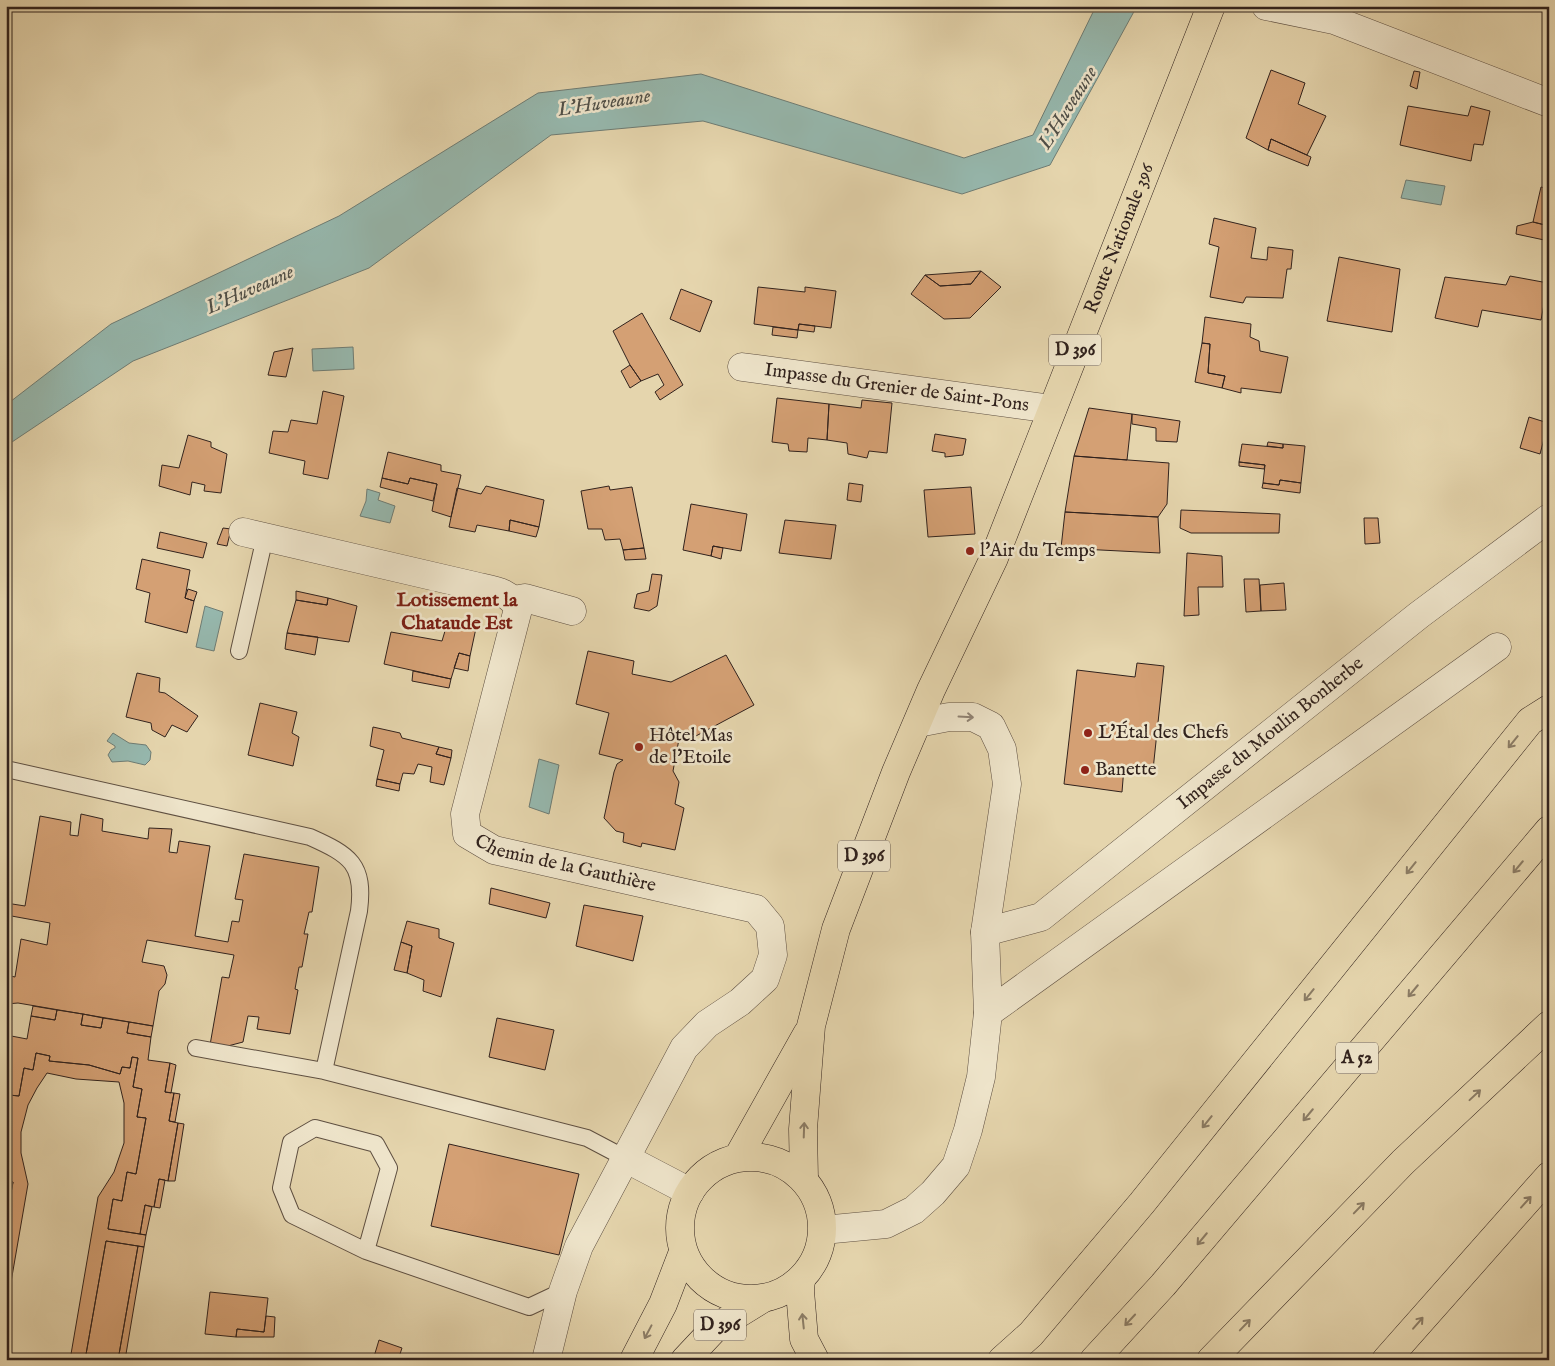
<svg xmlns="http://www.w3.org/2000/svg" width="1555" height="1366" font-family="'IM FELL English',serif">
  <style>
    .water { fill: #96b8ae; stroke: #6e7c74 }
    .building { fill: #d4a074; stroke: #31221d }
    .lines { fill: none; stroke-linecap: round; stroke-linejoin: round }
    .service-casing { stroke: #5e4f41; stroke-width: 18 }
    .minor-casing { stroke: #5e4f41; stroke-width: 29 }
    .primary-casing { stroke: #31221d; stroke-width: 29 }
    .motorway-casing { stroke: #31221d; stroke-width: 29 }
    .service { stroke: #eee4ca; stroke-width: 16 }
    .minor { stroke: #eee4ca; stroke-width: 28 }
    .primary { stroke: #e5d5ad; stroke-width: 28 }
    .motorway { stroke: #e5d5ad; stroke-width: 28 }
    .oneway { stroke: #908374 }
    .oneway2 { stroke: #8b7c65 }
    .poi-dot { fill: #8f2418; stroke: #eee4ca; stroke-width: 2 }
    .labels { text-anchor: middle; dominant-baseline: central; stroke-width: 5; stroke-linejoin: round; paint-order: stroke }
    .shield { fill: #eee4ca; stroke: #6a5c51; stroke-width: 1 }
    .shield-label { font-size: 18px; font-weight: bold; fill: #31221d }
    .street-label { font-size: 19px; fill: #31221d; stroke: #eee4ca }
    .poi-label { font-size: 19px; fill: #31221d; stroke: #eee4ca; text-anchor: start }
    .water-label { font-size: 20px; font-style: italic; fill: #4f4f48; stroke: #eee4ca }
    .neighbourhood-label { font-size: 20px; font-weight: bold; fill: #7a1f14; stroke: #eee4ca }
  </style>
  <rect width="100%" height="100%" fill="#e5d5ad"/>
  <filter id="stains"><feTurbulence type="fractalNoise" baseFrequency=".004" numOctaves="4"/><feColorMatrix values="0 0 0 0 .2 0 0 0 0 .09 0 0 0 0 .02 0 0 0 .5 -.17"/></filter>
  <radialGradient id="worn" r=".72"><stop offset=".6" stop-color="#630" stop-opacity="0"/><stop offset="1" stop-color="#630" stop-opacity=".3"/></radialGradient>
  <path class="water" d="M1096,6H1137L1050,165L962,194L703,121L551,135L369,268L133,361L6,446V405L111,324L339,216L538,93L701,74L964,158L1033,135Z
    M1406,180L1445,186L1441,205L1401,198Z
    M353,347L354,369L313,371L312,349Z
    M367,489L380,493L378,500L395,506L390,523L360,516L366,501Z
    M205,606L223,612L214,651L196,647Z
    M113,733L129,743L146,745L151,752L150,760L145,765L128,761L112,762L108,755L111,750L115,748V746L107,741Z
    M539,759L559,765L549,814L529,807Z"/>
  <path class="building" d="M1271,70L1305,83L1298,104L1326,116L1307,155L1271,139L1268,150L1246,138Z
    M1414,71L1420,72L1417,89L1410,86Z
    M1408,106L1468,116L1471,106L1490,111L1483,145L1474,144L1471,161L1400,145Z
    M1271,139L1311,157L1308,166L1268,150Z
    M1541,187L1549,189V226L1533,222Z
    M1214,218L1256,228L1251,258L1267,260L1268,247L1293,250L1291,269H1287L1283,298L1246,297L1243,303L1210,297L1219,247L1209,244Z
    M1533,222L1549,226V241L1516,234L1517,226Z
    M1339,257L1400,269L1392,332L1327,321Z
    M981,271L971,284L940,286L925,275Z
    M981,271L1001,287L970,318L944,319L911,294L925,275L940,286L971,284Z
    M1510,276L1548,283L1541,320L1482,310L1478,327L1435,318L1445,277L1506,285Z
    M758,287L805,292V287L836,291L831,328L799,324L798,330L754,324Z
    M681,289L712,301L700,332L670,319Z
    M642,313L683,385L660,400L655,392L664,385L658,374L641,381L630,365L613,331Z
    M1205,317L1251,324L1250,337L1259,341L1260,351L1288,357L1281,393L1241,388V393L1222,388L1225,376L1208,373L1210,344L1202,343Z
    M799,324L815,326L814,332L798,330Z
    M773,327L798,330L797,338L772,335Z
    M1202,343L1210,344L1208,373L1225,376L1222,388L1195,382Z
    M293,348L286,377L268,375L274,352Z
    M630,365L641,381L630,388L621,371Z
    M323,391L344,396L328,479L303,474L305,461L269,453L273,431L288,432L291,420L317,424Z
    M777,398L829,404L827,440L808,438L807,452L789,451L788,444L772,442Z
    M862,400L892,403L887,453L869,451L867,458L848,454L847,443L827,440L829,404L861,408Z
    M1089,408L1132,414L1127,460L1074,456Z
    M1132,414L1180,421L1177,442L1156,441V428L1132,424Z
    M1529,417L1548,423L1549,420V440L1544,439L1540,454L1520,448Z
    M935,434L966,439L963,455L945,457V453L932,451Z
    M188,435L211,442V447L227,454L221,493L204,491L205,485L192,482L190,495L159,486L162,465L179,468Z
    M1268,442L1283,444V448L1267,446Z
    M1242,444L1283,448V444L1305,446L1301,483L1280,480L1279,485L1263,483L1265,465L1239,462Z
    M388,452L441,465V471L461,475L451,517L432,511L437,484L410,478L408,484L382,478Z
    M1074,456L1169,463L1167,504L1158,517L1065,512Z
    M1239,462L1265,465L1264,469L1239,466Z
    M382,478L408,484L410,478L437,484L433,501L380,487Z
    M1280,480L1301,483L1300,493L1262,488L1263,483L1279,485Z
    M849,483L863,485L861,502L847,500Z
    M486,486L544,500L539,527L510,520L509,531L477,525L475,532L449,527L457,488L481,494Z
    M609,486L610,490L632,487L644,548L623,550L620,539L605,540L602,529H588L581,491Z
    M971,487L975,534L928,537L924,490Z
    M691,504L747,514L741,551L713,546L711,556L683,550Z
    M1181,510L1280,514L1279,533H1191L1180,528Z
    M1065,512L1158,517L1160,553L1061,548Z
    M1364,518H1378L1380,543L1365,544Z
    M510,520L539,527L536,537L509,531Z
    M785,520L836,525L831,559L779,553Z
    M223,528L231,529L227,546L217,544Z
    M160,532L207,543L203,558L157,548Z
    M713,546L723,548L721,559L711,556Z
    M644,548L646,559L625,560L623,550Z
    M1187,553L1222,556L1223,587H1198L1199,615L1184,616Z
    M142,559L190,570L185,598L194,601L187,633L145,622L150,593L136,589Z
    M652,574L662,575L657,606L649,611L634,608L637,594L649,591Z
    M1244,579H1259L1261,611L1246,612Z
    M1284,583L1286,610L1261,611L1260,585Z
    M188,589L197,592L194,601L185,598Z
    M296,591L328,598L327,605L296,600Z
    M328,598L357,606L349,642L287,633L296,600L327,605Z
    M448,621L476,628L470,656L459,653L451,679L384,664L391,632L442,641Z
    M287,633L318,637L315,655L285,649Z
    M588,651L634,661L632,674L671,682L726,655L754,705L694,737L691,733L679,739L673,771L679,782L675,804L684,808L675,850L642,843L641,847L623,842L624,833L616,831L604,818L614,772L617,764L623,760L599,754L609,713L576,704Z
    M459,653L470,656L468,671L454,668Z
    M1137,663L1164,666L1153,770L1124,767L1122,792L1064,784L1077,670L1135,677Z
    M413,671L451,679L449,688L412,681Z
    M137,673L160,678L159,692L165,693L198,716L187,732L172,725L165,737L152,730L151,723L126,717Z
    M260,703L297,712L292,733L299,737L293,766L248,755Z
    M373,727L400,733L402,738L439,747L436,754L451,758L444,785L430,782L432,767L418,764L414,774L403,773L400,784L377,779L384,750L370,746Z
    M439,747L452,750L451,758L436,754Z
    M377,779L400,784L399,791L376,786Z
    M81,814L103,819L102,831L148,839L149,828L172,829L169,852L177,853L179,841L210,846L195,936L228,942L232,921L239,922L243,900L235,899L244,854L319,867L312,912H309L304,934H308L302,967H299L295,989L298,990L290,1034L257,1029L259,1017L248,1016L243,1042L224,1047L210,1045L222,977L229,978L234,955L147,940L142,962L164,966L167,975L165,984L159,991L153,1026L18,1003L6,1004V975L15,977L21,939L47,945L50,923L6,915V903L25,906L40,816L71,822L70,835L78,836Z
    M491,888L550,903L546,918L489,904Z
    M584,905L643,916L633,961L576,946Z
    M407,921L439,929V938L454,943L441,997L423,991L424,980L407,973L412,946L401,942Z
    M401,942L412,946L407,973L394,970Z
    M33,1006L57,1010L55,1020L31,1016Z
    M57,1010L83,1014L81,1025L101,1028L103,1018L129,1022L127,1033L151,1037L148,1060L170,1063L165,1092L174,1093L169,1121L178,1123L168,1181L159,1179L154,1207L145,1205L140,1234L108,1229L113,1199L122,1201L127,1172L136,1174L146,1118L137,1117L142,1089L133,1087L138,1058L132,1057L130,1068L122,1067L120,1074L89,1065L49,1061L50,1056L36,1053L33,1070L24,1068L19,1096L9,1095L6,1114V1035L27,1039L31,1016L55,1020Z
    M83,1014L103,1018L101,1028L81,1025Z
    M497,1018L554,1030L545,1070L489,1057Z
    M129,1022L153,1026L151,1037L127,1033Z
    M36,1053L50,1056L49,1061L89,1065L120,1074L122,1067L130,1068L132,1057L138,1058L133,1087L142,1089L137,1117L146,1118L136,1174L127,1172L122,1201L113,1199L108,1229L146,1235L144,1247L106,1241L85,1360H70L98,1197L114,1172L124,1143V1103L119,1082L76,1079L47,1073L37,1088L28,1105L21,1132V1153L28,1184L6,1311V1221L13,1182L6,1181L9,1152H6V1114L9,1095L19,1096L24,1068L33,1070Z
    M170,1063L176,1065L171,1093L165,1092Z
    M174,1093L180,1094L175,1122L169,1121Z
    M178,1123L184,1124L175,1181H168Z
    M449,1144L579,1174L559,1255L431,1226Z
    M159,1179L165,1180L160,1208L154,1207Z
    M6,1181L13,1182L6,1221Z
    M145,1205L152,1207L146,1235L140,1234Z
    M106,1241L138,1246L118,1360H85Z
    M138,1246L144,1247L125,1360H118Z
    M210,1292L268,1298L264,1332L237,1329L236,1337L205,1334Z
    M266,1316L275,1317L274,1337H236L237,1329L264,1332Z
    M379,1340L402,1348L398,1360H373Z
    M6,1341L11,1360H6Z"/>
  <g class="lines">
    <defs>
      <path id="service" d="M239,651L265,537
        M6,769L310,837C350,855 365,864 359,911L324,1071
        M196,1048L324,1071L587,1138L625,1158
        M366,1251L389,1168L376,1144L315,1128L291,1142L281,1188L292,1215L366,1251L529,1307L563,1291"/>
      <g id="minor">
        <path d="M1266,6L1334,20L1549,103"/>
        <path id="s1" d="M742,367L1052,409"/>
        <path id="s2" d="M243,532L475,586C492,590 511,591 518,609L465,814L467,834L494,850L756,909L770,926L773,955L765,979L740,1002L707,1024L684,1048L579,1246L563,1291L546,1360"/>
        <path d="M514,600L525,598L572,611"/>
        <path id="s3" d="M985,932L1041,917L1419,615L1549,518"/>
        <path d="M988,1013L1497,647"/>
        <path d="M625,1158L690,1192"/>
        <path d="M823,1230L886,1224L914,1210L933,1193L956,1166L968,1130L981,1077L988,1013L985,932L1007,784L1002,749L991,726L973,717H949L918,723"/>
      </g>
      <g id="primary">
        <circle cx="751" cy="1228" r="71"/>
        <path d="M738,1157L807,1034"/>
        <path id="s4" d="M804,1179L803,1129L811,1026L836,929L896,772L931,690L994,558L1211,6"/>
        <path d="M634,1360L663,1304L683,1252"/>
        <path d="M685,1360L715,1328L762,1299"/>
      </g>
      <path id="motorway" d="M801,1279L800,1291L804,1339L815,1360
        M1002,1360L1031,1334L1142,1203L1530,721L1549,709
        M1094,1360L1163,1285L1549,830
        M1211,1360L1403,1162L1549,1025
        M1386,1360L1549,1176"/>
    </defs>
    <use href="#service" class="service-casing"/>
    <use href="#minor" class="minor-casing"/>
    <use href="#primary" class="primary-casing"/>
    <use href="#motorway" class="motorway-casing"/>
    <use href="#service" class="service"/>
    <use href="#minor" class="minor"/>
    <use href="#primary" class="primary"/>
    <use href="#motorway" class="motorway"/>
  </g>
  <defs><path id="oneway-shaft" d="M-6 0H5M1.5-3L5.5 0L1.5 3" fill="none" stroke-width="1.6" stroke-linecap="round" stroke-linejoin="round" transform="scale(1.25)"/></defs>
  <use class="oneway" href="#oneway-shaft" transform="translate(966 717) rotate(3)"/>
  <g class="oneway2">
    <use href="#oneway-shaft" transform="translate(1513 742) rotate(129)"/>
    <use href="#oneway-shaft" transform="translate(1518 867) rotate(130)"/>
    <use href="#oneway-shaft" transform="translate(1411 868) rotate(129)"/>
    <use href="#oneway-shaft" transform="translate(1413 991) rotate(130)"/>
    <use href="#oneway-shaft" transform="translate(1309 995) rotate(129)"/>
    <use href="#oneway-shaft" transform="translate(1475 1095) rotate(-43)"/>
    <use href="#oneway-shaft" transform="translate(1308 1115) rotate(130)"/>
    <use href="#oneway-shaft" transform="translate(1207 1122) rotate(129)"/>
    <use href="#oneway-shaft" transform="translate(804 1130) rotate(-88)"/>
    <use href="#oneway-shaft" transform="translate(1526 1202) rotate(-48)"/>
    <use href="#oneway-shaft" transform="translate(1359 1208) rotate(-46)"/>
    <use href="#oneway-shaft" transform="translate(1202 1239) rotate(130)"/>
    <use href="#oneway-shaft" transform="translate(1130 1320) rotate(133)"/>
    <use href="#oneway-shaft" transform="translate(803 1321) rotate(-96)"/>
    <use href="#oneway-shaft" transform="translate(1418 1323) rotate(-49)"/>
    <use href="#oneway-shaft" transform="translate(1245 1325) rotate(-46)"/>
    <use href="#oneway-shaft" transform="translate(648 1332) rotate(118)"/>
  </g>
  <g class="poi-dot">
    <circle cx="970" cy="551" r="5"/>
    <circle cx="1088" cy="733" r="5"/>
    <circle cx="639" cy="747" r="5"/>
    <circle cx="1085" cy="770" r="5"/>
  </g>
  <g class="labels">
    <g class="shield">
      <rect x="1049" y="334.5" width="52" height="31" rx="4"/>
      <rect x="838" y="840.5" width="52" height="31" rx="4"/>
      <rect x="1336" y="1042.5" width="42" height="31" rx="4"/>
      <rect x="694" y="1309.5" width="52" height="31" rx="4"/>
    </g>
    <g class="shield-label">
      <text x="1075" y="350">D 396</text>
      <text x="864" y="856">D 396</text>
      <text x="1357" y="1058">A 52</text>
      <text x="720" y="1325">D 396</text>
    </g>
    <g class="street-label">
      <text stroke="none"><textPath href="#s4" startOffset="1000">Route Nationale 396</textPath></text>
      <text stroke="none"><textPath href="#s1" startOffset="156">Impasse du Grenier de Saint-Pons</textPath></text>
      <text stroke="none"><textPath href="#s3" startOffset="352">Impasse du Moulin Bonherbe</textPath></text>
      <text stroke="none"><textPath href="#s2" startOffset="625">Chemin de la Gauthière</textPath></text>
    </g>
    <g class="poi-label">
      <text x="980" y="551">l'Air du Temps</text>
      <text x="1098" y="733">L'Étal des Chefs</text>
      <text x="649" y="736">Hôtel Mas<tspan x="649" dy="22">de l'Etoile</tspan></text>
      <text x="1095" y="770">Banette</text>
    </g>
    <g class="water-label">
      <text transform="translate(604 103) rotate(-9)">L'Huveaune</text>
      <text transform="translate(1068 108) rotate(-58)">L'Huveaune</text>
      <text transform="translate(250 290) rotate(-24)">L'Huveaune</text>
    </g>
    <g class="neighbourhood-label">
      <text x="457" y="600">Lotissement la<tspan x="457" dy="23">Chataude Est</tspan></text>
    </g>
  </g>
  <rect width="1555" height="1366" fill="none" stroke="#e5d5ad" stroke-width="25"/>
  <rect x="8" y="8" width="1540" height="1351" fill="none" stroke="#31221d" stroke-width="2.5"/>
  <rect x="12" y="12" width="1530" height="1341" fill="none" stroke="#31221d"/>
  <rect width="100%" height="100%" filter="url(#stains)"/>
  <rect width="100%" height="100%" fill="url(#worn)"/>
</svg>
